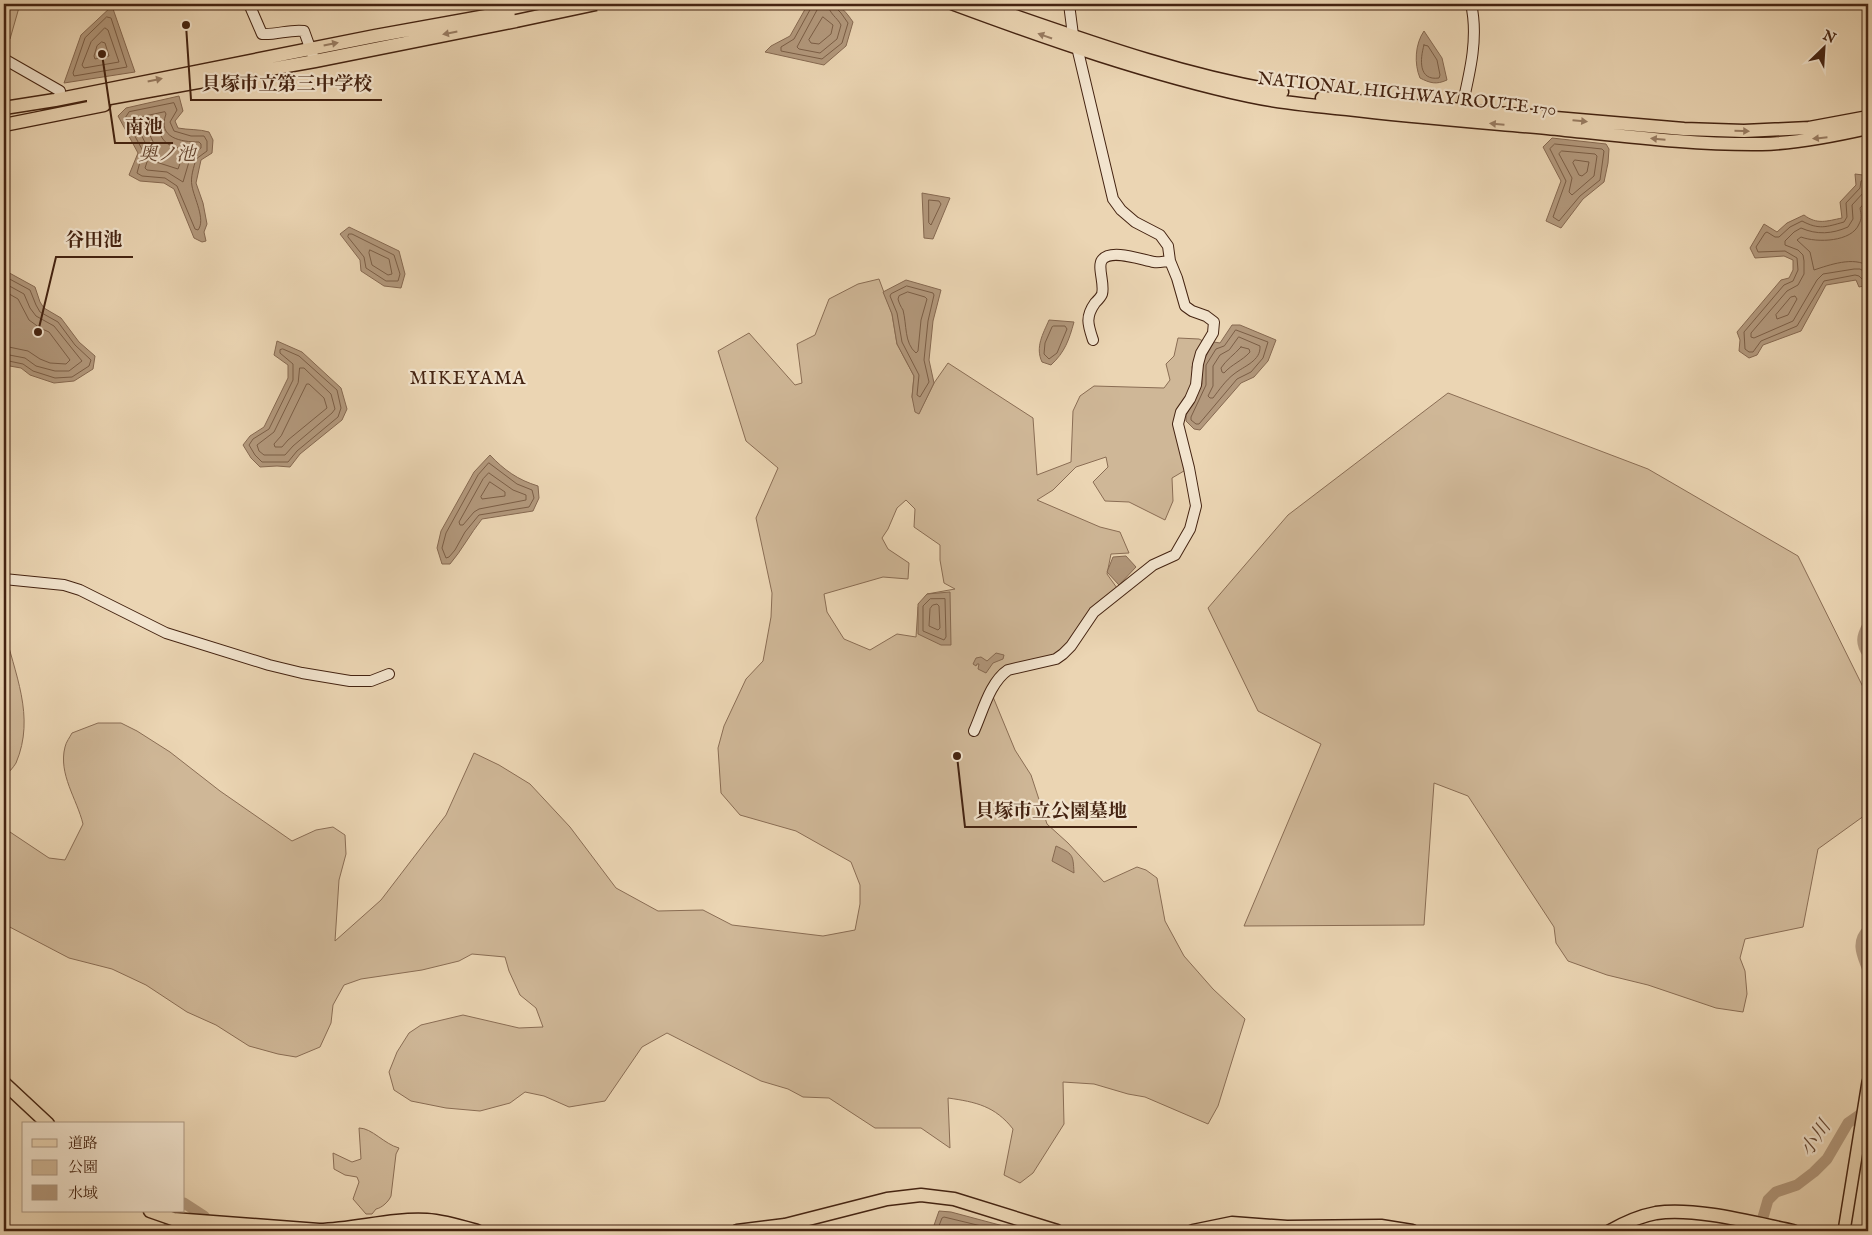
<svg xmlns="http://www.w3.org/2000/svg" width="1872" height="1235" font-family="'IM FELL English','Noto Serif JP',serif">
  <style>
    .green { fill: #cfb797; stroke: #8a6d54; fill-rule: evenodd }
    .water { fill: #b2987c; stroke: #866951 }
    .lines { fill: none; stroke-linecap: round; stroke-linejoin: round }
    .shore { stroke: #7b5e46; stroke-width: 1 }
    .river { stroke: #b2987c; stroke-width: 11 }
    .secondary-casing { stroke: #442311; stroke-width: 12 }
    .primary-casing { stroke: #442311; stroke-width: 14 }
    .highway-casing { stroke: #442311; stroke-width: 15 }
    .secondary { stroke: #f2e4ce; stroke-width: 10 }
    .primary { stroke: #ebd5b3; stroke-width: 11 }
    .highway { stroke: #ebd5b3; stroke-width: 12 }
    .highway-bridge-casing { stroke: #442311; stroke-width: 15; stroke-linecap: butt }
    .highway-bridge { stroke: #ebd5b3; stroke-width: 12 }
    .oneway { fill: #987c62 }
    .labels { text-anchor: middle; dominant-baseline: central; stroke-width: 4.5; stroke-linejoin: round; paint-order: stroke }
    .street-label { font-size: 18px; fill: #442311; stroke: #f2e4ce }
    .water-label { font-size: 19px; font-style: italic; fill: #654631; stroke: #f2e4ce }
    .neighbourhood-label { font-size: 19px; letter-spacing: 1px; fill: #442311; stroke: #f2e4ce }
    .leader { fill: none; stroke: #442311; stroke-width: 2 }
    .callout-dot { fill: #442311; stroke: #f2e4ce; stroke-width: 2 }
    .callout-label { font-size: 19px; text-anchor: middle; font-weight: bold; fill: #442311; stroke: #f2e4ce; stroke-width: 4.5; stroke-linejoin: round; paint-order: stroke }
  </style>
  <rect width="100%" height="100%" fill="#ebd5b3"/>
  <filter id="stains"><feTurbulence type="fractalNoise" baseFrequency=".004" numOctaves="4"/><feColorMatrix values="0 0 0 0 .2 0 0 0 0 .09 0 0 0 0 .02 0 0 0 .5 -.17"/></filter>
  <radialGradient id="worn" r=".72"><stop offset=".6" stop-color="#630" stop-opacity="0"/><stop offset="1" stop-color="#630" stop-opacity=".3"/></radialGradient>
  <path class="green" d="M4,4H20L10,39L4,37Z
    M879,279L892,314L897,344L914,376L912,397L919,413L934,383L948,363L1033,418L1037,475L1071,462L1073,411L1080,396L1094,386L1164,388L1170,380L1166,364L1174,356L1178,338L1199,339L1203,341L1192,367L1196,385L1181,412L1189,468L1172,478L1173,501L1165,520L1129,502L1105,501L1093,482L1108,467L1106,457L1076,467L1053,490L1037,500L1100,527L1120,532L1129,553L1111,554L1107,574L1117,588L1056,659L1008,670L991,692L1015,750L1031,775L1047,824L1068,843L1104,882L1137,867L1146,870L1157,878L1165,921L1184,956L1213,989L1245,1019L1218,1106L1208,1124L1145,1097L1128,1094L1094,1084L1063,1082L1064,1124L1033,1173L1020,1183L1004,1175L1013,1129C995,1106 976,1102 948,1098L950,1148L921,1128H875L829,1098L803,1097L788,1089L761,1081L667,1033L642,1047L605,1101L569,1107L544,1096L525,1092L510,1103L480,1111L446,1108L411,1101L394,1090L389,1072L397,1052L409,1033L421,1025L463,1015L519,1028L543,1027L536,1008L520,995L509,971L505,957L472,954L459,961L422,970L361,979L344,985L333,1005L331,1023L320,1047L296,1057L278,1054L249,1046L216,1025L187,1012L146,985L112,969L69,958L4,924V828L49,858L65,860L83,824C77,799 58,774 65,747C66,742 70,737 72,733L98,723H121L137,731L170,752L220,791L292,841L316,830L333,827L345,835L346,854L339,880L335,941L381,900L446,815L474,753L499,765L530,784L570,827L616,888L658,911L703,910L732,925L823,936L855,930L860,904V885L851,862L796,831L740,815L721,793L718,748L724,726L746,679L763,661L771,617L772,593L756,518L778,468L746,441L718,351L749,333L795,385L802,383L797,344L815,335L829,299L858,284ZM906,500L915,509L914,527L940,545V560L944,583L955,589L927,594L918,607L916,637L897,634L870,650L844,639L827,612L824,594L883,577L908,579L909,563L888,549L882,538L888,529L897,508Z
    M1448,393L1648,469L1798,556L1868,697V813L1818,849L1803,927L1745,939L1740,958L1745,971L1747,994L1743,1012L1716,1008L1648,985L1607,975L1568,961L1556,943L1554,927L1468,796L1434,783L1424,925L1244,926L1321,744L1258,711L1208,608L1288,515Z
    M4,628C14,673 36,716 16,763C13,768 8,773 4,778Z
    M359,1128C372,1128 384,1144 399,1148L396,1154L391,1196C389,1201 382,1208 376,1209L372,1214H366L353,1199L359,1182L357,1177L345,1175L334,1169L333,1153L352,1162L361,1159Z"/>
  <path class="water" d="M808,4C834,4 838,0 853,22L846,46L824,65L765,52L771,46L790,36Z
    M112,6L135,72L64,83L81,35Z
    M1424,31L1442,58L1447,80C1436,85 1430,83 1420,78C1414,64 1415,44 1424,31Z
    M179,96L183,111L175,121L178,128C188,130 200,129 209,132L213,140L212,153L201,160L196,183L203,203L207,224L204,232L206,241L202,242L194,238L174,189L164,183L140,181L129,175L138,153L118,116L126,108Z
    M1552,138L1606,144L1609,149L1608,163L1604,182L1583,199L1561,228L1546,221L1561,181L1543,147Z
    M1868,173V285L1859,287L1856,280L1826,285L1801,331L1763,345L1757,355L1749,358L1739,351L1740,340L1737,332L1781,280L1789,278L1793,270V260L1784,256L1755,258L1750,248L1764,224L1777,232L1787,223L1804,215C1817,225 1827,221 1842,218L1840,202L1856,185L1855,174L1863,175Z
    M922,193L950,198L933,239L924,238Z
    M349,227L399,251L405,274L401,288L384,286L361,271L360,260L340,234Z
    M4,270L35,287L40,302L44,308L61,318L79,342L95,356L93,369L74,381L54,383L30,375L21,368L4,365Z
    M906,280L941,290L933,321L929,360L934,383L919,414L915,412L912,397L914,376L897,344L892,314L883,292Z
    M1049,320L1074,322C1069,340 1065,352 1051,365L1042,362C1035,347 1043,334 1049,320Z
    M1232,325H1240L1276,340L1268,361L1254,377L1241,383L1200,430L1194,429L1186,421V415L1202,384L1201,365L1214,342L1220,343Z
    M277,341L302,352L341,388L347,409L342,420L300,454L290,467L277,466L260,467L251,458L243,445L250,436L264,427L288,378V365L274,355Z
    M490,455C504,470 518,480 538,486L539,498L533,511L482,519C470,534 462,550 450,564H442L437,548L441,531L474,472Z
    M1126,556L1136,567L1119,585L1107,572L1113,557Z
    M950,592L951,645H941L918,634V604L927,594Z
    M996,653L1004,655L1003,659L993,663L986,673L978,669L979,664H977L976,666L973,664L976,658L981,657L987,661Z
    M1056,846C1073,854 1073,854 1074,873L1052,861Z
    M939,1211L951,1212L1022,1231H932Z"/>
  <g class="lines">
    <path class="shore" d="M812,4L811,8L794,39L781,47V51L822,59L842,43L848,23L841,13L836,8L835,4
      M818,4L817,10L797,47L799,49L820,53L837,39L841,25C837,17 829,14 828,4
      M107,17L111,18L127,67L74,76L73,73L85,38Z
      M823,17L833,25L831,34L819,44L811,43L809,40Z
      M105,28L108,30L119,62L84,68L82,65L91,42Z
      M102,42L105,43L109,56L95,59L94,56L97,46Z
      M1424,45L1428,46L1437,60L1440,75L1439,78C1418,81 1420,59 1424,45Z
      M174,103L177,110L170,122L174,131L191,136H204L207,141V151L196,159C194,167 190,177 192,186C194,198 206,220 198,230L195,229L177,186L165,178L142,176L137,173L143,151L125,118L129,112Z
      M165,112L166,114C157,138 181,142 199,142L201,144V148L191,155L183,182L167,172L147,170L145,168L149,156V150L133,119Z
      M156,122C159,131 161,142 172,146C176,148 181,148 185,150L178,169L156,162V148L145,125L146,123Z
      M1555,144L1602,149L1604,151L1600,180L1580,196L1559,221L1553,217L1566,181L1550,149Z
      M1562,151L1595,154L1597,156L1594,176L1572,195L1569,192L1572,178L1559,154Z
      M1575,160L1589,162L1587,172L1582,176L1579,175L1573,163Z
      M1868,178L1861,181L1860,188L1846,203L1847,217L1844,222C1826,227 1819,230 1802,221L1790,227L1779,237H1775L1767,232L1765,233L1756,247L1758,252L1785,251L1797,258L1798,270L1793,281L1784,285L1744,332L1745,349L1749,352H1753L1761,341L1797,326L1824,281L1855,275L1859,276L1863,280H1868
      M1868,185L1864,192L1852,205L1853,219L1848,227C1832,234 1817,235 1801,228L1794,232L1785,241V245L1798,250L1803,255L1804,261V274L1798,285L1787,291L1751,333V337L1754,338L1793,321L1817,280L1823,274L1854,269H1860L1868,274
      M1868,199L1860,208C1861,214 1862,219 1859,224C1852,242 1817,243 1801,237L1797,240L1810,252L1814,270C1829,265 1854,256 1868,266
      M929,200L939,201L941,204L931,225L929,223Z
      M349,234H352L394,255L400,274L398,281H386L366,268L364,257L348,237Z
      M370,250L389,259L392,274L388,275L372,265L369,253Z
      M4,276L30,290L36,305L40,312L58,322L75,345L91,360L89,366L72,377L55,378L33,371L23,364L4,360
      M4,283L24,294L30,308L36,316L54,326L82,361L69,371H55L36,366L25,358L4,354
      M907,286L933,293L934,295L928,321L924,360L929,382L920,397L917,395L919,375L902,342L897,313L890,296L891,294Z
      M4,291L18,299L29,320L40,328L49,332L70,360L66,364L50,363L40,359L28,351L4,346
      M908,292L925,297L927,299L921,320L918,351L916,353C904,343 907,325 903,310C901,307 899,303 898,299L899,296Z
      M1791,297L1795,296L1797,299L1788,315L1777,319L1776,315Z
      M1054,326H1065L1067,329L1057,353L1049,359L1044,354L1045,343L1052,327Z
      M1236,330L1268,342L1263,358L1251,372L1237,379L1199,424H1196L1191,420V417L1206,385V365L1216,349L1224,346Z
      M1239,337L1260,346C1261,361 1244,366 1234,374C1226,380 1219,390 1213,398H1210L1208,396L1213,386V366L1220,355L1229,350Z
      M1241,347L1249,349L1250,352C1242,361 1232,364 1224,373L1222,372L1221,368C1226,360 1234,355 1241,347Z
      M283,349L299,356L337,390L341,408L338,417L297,451L288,462H262L255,455L249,445L253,439L269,429L293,380V364L280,353V350Z
      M300,368H304L331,394L335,409L332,413L293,446L285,455H264L259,451L257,445L274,432L298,383Z
      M307,384H309L324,398L327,408L288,440L282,447H275L274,444L281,436Z
      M489,463L517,484L532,490L534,498L529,507L479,515L465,532L455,550L449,557L446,558L442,548L446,533L478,475Z
      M489,473L513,490L526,495V500L479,509L474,512L463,525H460L459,522L483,479Z
      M490,482L505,492V496L482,499L481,497Z
      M945,599L946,637L944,640L923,631V606L930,599Z
      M933,605L937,604L939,606L940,628L938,630L929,626L930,609Z
      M937,1231L942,1218L944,1217L1002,1231"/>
    <path class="river" d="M1868,625C1862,636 1860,643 1868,654
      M1868,930C1855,943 1863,956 1868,970
      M184,1203L204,1216L214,1231
      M169,1231L170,1211
      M418,1231L425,1230L428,1231
      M1759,1231L1768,1200L1776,1192L1797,1185L1814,1172L1827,1159L1848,1123L1868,1109"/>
    <defs>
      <path id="secondary" d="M249,4L262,34C277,35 290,29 304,31L313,56
        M4,59L60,91
        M1461,111C1469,76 1479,39 1471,4
        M1093,340C1088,325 1085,317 1095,303C1097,301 1101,297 1102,294C1105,284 1097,267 1102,260C1111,248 1142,260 1154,262C1159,263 1165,261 1170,261
        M4,579L64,585L80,590L166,633L269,665L302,673L350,681H371L389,674
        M974,731C983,711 990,682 1008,670L1056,659L1063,654L1071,646L1094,612L1153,565L1175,555L1190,529L1196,506L1189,468L1178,424L1181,412L1190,399L1196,385L1198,364L1201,353L1213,333L1214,322L1206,316L1192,311L1185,306L1177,278L1170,261L1168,246L1160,235L1135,222L1121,210L1113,199L1077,47L1073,35L1069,4"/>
      <path id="primary" d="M1844,1231L1868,1082"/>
      <path id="highway" d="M954,4C1051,40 1149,74 1249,96C1281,103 1314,106 1347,109C1413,117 1480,122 1547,128C1618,135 1690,145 1762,144C1798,143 1833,136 1868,128
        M980,4C1079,38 1178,75 1282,92
        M1322,98L1684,129L1744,131L1809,128L1868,117
        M93,101L315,61L516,21
        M4,108L55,100L375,36L552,4
        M4,125L104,105
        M4,1083L48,1124
        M150,1211L173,1219L319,1230C356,1229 391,1218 427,1220C444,1221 460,1226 477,1231
        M737,1231L785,1225L887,1199L921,1195L954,1199L1057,1231
        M1193,1231L1232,1223L1287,1227L1381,1226L1412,1231
        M1610,1231C1624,1223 1640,1216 1656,1213C1695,1207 1754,1223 1793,1231"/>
    </defs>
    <use href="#secondary" class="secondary-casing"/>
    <use href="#primary" class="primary-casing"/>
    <use href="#highway" class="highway-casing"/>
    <use href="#secondary" class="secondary"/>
    <use href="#primary" class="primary"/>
    <use href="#highway" class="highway"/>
    <defs>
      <path id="highway-bridge" d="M516,21L596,4"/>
    </defs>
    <use href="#highway-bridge" class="highway-bridge-casing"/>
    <use href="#highway-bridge" class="highway-bridge"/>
  </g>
  <defs><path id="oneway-solid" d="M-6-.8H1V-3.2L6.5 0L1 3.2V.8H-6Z" transform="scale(1.25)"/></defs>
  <g class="oneway">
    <use href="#oneway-solid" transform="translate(450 33) rotate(169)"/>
    <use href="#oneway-solid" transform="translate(1045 36) rotate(-161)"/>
    <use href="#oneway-solid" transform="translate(331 44) rotate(-11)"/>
    <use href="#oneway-solid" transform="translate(155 80) rotate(-12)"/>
    <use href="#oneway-solid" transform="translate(1580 121) rotate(5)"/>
    <use href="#oneway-solid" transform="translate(1497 124) rotate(-175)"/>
    <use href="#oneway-solid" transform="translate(1742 131) rotate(1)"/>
    <use href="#oneway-solid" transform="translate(1820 138) rotate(174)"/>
    <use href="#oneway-solid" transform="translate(1658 139) rotate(-175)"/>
  </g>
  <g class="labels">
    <g class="street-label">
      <text transform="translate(1407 95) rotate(6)">NATIONAL HIGHWAY ROUTE 170</text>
    </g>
    <g class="water-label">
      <text x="167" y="155">奥ノ池</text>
      <text transform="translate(1816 1139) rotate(-55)">小川</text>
    </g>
    <g class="neighbourhood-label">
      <text x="468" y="379">MIKEYAMA</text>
    </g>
  </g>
  <path class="leader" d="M186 25L191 100H382M102 54L115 143H173M38 332L56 257H133M957 756L965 827H1137"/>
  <g class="callout-dot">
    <circle cx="186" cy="25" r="5"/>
    <circle cx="102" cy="54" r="5"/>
    <circle cx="38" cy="332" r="5"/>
    <circle cx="957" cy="756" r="5"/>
  </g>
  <g class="callout-label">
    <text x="287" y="90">貝塚市立第三中学校</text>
    <text x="144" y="133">南池</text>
    <text x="94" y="246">谷田池</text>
    <text x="1051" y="817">貝塚市立公園墓地</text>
  </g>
  <rect width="1872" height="1235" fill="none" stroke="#ebd5b3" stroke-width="20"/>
  <rect x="5" y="5" width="1862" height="1225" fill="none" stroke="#442311" stroke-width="2.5"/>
  <rect x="10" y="10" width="1852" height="1215" fill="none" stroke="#442311"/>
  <rect x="22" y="1122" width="162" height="90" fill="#f2e4ce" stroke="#ac9782"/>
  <rect x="32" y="1139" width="25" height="8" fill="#ebd5b3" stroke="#ac9782"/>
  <text x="68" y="1148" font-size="15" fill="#442311">道路</text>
  <rect x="32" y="1160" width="25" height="15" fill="#cfb797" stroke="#ac9782"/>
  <text x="68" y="1172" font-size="15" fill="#442311">公園</text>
  <rect x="32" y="1185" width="25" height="15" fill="#b2987c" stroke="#ac9782"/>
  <text x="68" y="1198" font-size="15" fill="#442311">水域</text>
  <g transform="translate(1824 48) rotate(25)" stroke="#f2e4ce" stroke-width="4" paint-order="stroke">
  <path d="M0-4L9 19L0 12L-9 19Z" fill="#442311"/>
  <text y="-8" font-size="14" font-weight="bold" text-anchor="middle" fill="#442311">N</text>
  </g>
  <rect width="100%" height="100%" filter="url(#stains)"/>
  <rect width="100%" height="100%" fill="url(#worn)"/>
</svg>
